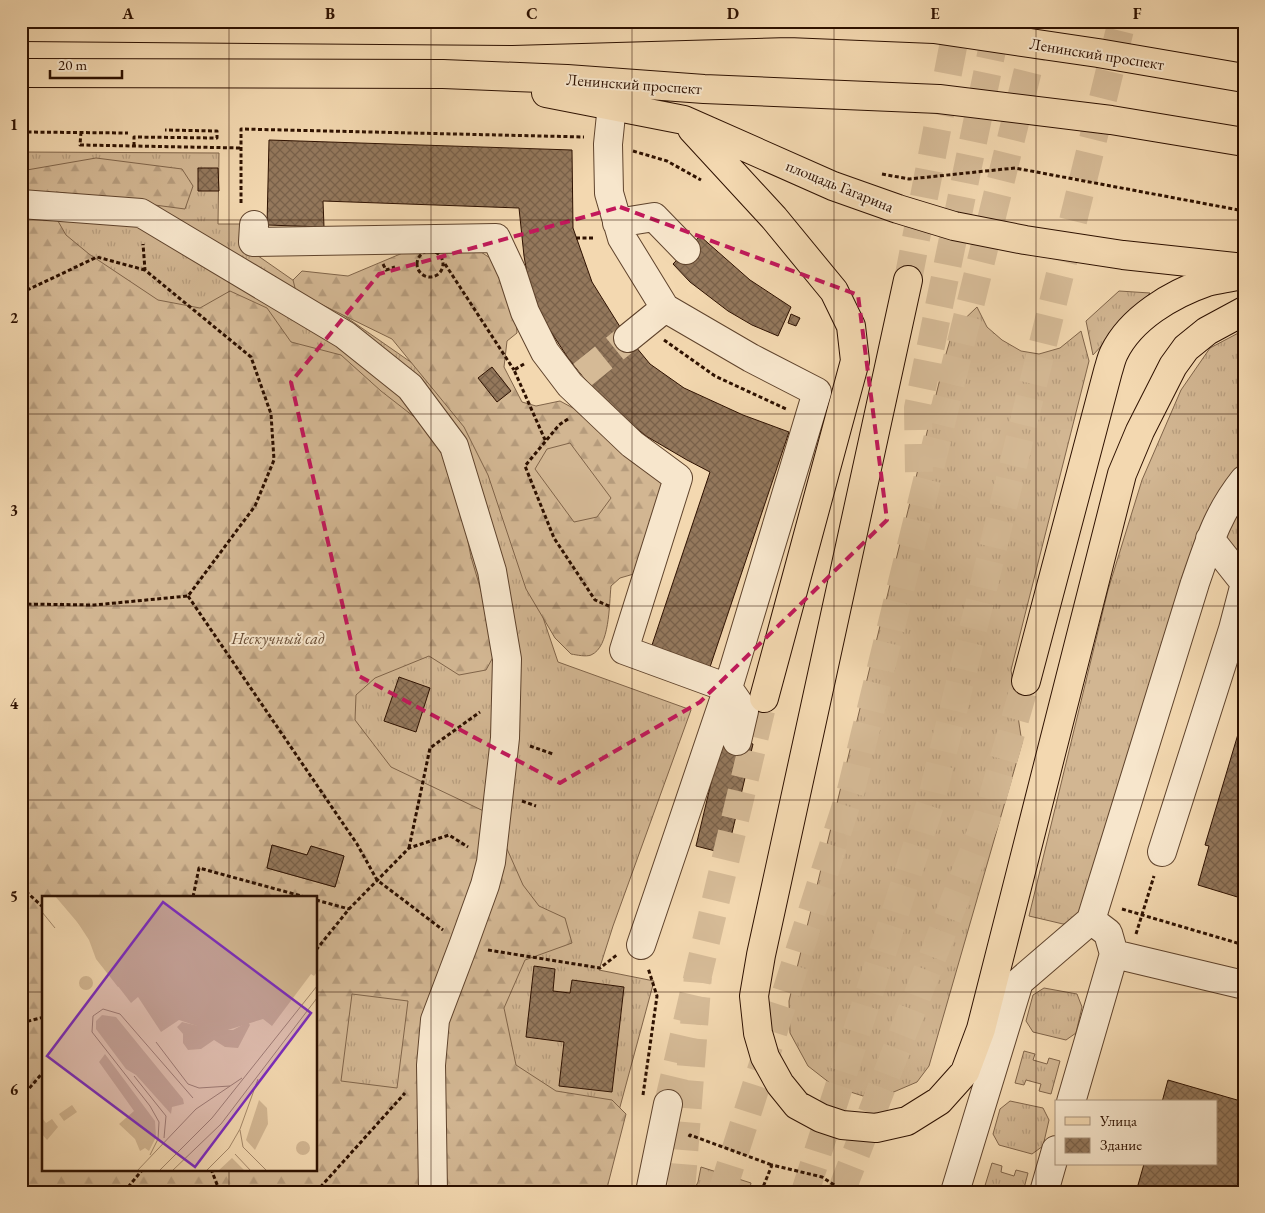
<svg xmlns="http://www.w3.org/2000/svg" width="1265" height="1213" font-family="'EB Garamond',serif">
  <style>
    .grass { fill: url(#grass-tufts); stroke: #806449; fill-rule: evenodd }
    .forest { fill: url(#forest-firs); stroke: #806449; fill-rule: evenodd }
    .pitch { fill: #d2b692; stroke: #806449 }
    .building { fill: url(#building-cross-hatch); stroke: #2e1100 }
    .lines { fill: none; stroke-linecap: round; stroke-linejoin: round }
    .minor-tunnel { stroke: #d5ba96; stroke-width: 28; stroke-dasharray: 28 14; stroke-linecap: butt }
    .major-tunnel { stroke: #d5ba96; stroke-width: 28; stroke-dasharray: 28 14; stroke-linecap: butt }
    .minor-casing { stroke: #5f432c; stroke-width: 30 }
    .major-casing { stroke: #2e1100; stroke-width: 30 }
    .path { stroke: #2e1100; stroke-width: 3; stroke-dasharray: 4 2.5; stroke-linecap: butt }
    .minor { stroke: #f7e6cc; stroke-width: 28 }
    .major { stroke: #f3d8b0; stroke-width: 28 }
    .marked { fill: none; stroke: #c2185b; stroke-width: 4; stroke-dasharray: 10 6; stroke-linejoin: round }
    .grid { fill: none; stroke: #2e1100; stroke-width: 1; stroke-opacity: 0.55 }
    .labels { text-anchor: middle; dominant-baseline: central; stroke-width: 4; stroke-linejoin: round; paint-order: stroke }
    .street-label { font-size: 16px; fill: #2e1100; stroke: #f7e6cc }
    .park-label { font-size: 16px; font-style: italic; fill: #674b33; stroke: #f7e6cc }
    .inset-road { fill: none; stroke: #a4886a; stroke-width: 1 }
    .view { fill: #7b2cbf; fill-opacity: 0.15; stroke: #7b2cbf; stroke-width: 2.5 }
    .inset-edge { fill: none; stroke: #2e1100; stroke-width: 2.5 }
    .neatline { fill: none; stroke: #2e1100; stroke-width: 2 }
    .grid-label { font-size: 16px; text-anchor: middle; font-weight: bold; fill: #2e1100 }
  </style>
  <defs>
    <pattern id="grass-tufts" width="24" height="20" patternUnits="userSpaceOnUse" patternTransform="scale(1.25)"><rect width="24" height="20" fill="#d2b692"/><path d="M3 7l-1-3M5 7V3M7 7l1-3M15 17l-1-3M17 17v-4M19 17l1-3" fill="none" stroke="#b59b7c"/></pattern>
    <pattern id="forest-firs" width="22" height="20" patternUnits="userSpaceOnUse" patternTransform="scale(1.25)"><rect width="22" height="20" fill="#d2b692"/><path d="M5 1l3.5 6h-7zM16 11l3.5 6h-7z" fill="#b59b7c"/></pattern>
    <pattern id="building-cross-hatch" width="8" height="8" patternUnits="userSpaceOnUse" patternTransform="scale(1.25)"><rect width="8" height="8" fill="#94785c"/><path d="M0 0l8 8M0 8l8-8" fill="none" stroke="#79614a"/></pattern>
  </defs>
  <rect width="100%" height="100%" fill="#f3d8b0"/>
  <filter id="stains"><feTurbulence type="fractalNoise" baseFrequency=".004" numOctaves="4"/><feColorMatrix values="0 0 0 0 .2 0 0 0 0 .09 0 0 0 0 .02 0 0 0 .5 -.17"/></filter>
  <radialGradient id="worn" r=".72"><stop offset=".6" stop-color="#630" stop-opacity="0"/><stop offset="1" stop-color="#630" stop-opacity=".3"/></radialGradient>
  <path class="grass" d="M21,152L219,153L218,224H240L241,244L471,404L558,662L691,710L613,926L599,970L654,981L597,1192H21ZM44,897H316V1169H44Z
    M1119,291L1150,293L1093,355L1086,321Z
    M977,307L987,327L1002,340L1021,351L1039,354L1060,348L1081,331L1089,361L1011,670L1022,743L929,1066L917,1082L889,1094L863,1096L835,1087L808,1066L790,1033L789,1001L946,354L953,330Z
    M1244,330V548L1231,550L1210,540L1091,920L1063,924L1029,916L1108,590L1142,480L1181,390L1210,348Z
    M1044,988L1077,994L1082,1007L1076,1033L1066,1040L1033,1032L1026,1021L1033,995Z
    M1024,1051L1035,1054L1033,1060L1047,1064L1049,1058L1060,1061L1051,1094L1039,1091L1041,1084L1026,1080L1024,1085L1015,1083Z
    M1010,1101L1043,1108L1049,1120L1043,1146L1032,1154L999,1145L993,1134L1000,1109Z
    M992,1163L1002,1166L1001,1172L1014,1176L1016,1170L1028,1173L1023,1192H983Z
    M701,1167L751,1183L749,1192H693L698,1182Z"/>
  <path class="forest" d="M96,158L182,169L193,186L185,209L56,192L51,209L66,235L89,254L158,300L200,308L230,291L267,308L291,342L341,355L381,391L431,430L458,491L471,557L498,648L486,670L459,675L429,656L375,678L356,695L355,720L391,767L492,815L523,885L539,906L565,918L572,943L525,960L504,1008L516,1065L556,1091L612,1100L626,1114L606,1192H21V171ZM272,845L307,855L311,846L344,856L335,887L267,868ZM44,897H316V1169H44ZM352,994L408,1001L397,1088L341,1081Z
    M466,242L490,258L497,268L516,317L517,333L507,341L504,367L522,402L536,406L560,401L621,434L678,495L644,571L620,578L611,586C609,605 610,647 591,655C586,657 577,655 571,654L555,638L526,589L488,475L464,427L392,339L296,292L293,280L302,271L348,276L424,244Z"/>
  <path class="pitch" d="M570,443L611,498L597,517L574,522L535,469L547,449Z"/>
  <path class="building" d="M269,140L572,150L573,228L592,282L622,330L650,364L684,388L743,415L789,432L710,667L651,648L710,472L687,460L646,436L604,402L568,358L544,321L529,285L524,256L519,208L323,201L324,227L267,225Z
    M198,168H218L219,191H198Z
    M700,236L750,280L791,307L778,336L752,325L728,311L690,282L673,264Z
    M791,314L800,318L796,326L788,323Z
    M492,367L511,391L497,402L478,378Z
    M399,677L430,688L416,732L384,721Z
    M1244,714V899L1198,885L1209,846L1205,845Z
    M722,737L753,744L727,854L696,846Z
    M272,845L307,855L311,846L344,856L335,887L267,868Z
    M534,966L555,969L553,991L570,993L572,980L624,987L612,1092L559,1086L564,1042L526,1037Z
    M1168,1080L1244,1102V1192H1136L1144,1164H1216V1102H1162Z"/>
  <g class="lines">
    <path class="minor-tunnel" d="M582,375L628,338
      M668,1104L698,975"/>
    <path class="major-tunnel" d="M908,280L958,21
      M919,472L918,408L998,21
      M681,1192L698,975L764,698
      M722,1192L851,790L1040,21
      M805,1192L930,805L1122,21
      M841,1192L987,817L1026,681"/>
    <defs>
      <path id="minor" d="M612,105L608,144L609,193L622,238L665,308L751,358L817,392L728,688L641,945
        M21,204L141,213L345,335L410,387L454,446L492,571L507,659L505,738L491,862L485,885L463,946L435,1020L431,1065L433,1192
        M617,223L654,217L686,250
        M254,225L253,242L496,238L512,272L525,312L545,352L570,385L632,444L678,478L624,650L728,688L744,711L737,741
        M628,338L665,308
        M1210,539L1244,582
        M1244,587L1233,629L1244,635
        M1162,852L1233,629
        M1114,954L1244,985
        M1071,1102L1114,954L1108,933L1091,920
        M650,1192L668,1104
        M955,1192L1019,982L1091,920L1195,583C1209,543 1217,514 1244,480
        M1044,1192L1056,1150"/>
      <path id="major" d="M21,27L512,31L789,23L934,29L1098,53L1244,78
        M21,73L443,74L567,79L704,89L939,99L1111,120L1244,142
        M546,93L684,120L833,186L898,209L954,226L1025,240L1123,255L1244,268
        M692,129L774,218L834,291L851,326L855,361L764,698
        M908,280L761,955L754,996L758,1033L765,1057L780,1084L797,1105L821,1118L842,1125L876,1128L907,1121L939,1101L965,1072L981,1029L1122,474L1140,431L1173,366L1186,348L1207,331L1244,311
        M1026,681L1108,371C1110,365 1111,359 1114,353C1131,318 1172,294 1207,282C1218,279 1230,278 1241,275"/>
    </defs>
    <use href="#minor" class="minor-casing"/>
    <use href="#major" class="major-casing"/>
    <path class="path" d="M21,132L128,133
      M81,132L80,145L241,148
      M134,146V137L217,138V131L165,130
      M633,151L667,161L701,180
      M882,174L909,179L1015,168L1244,211
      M241,203V129L584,137
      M576,238H593
      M417 264a13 13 0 1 1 26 0a13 13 0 1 1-26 0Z
      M383,264L386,270L395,267
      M445,264L514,370
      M21,293L97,257L145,270
      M664,340L715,376L786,409
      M524,364L514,370L546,442
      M568,419L559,425L525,466L554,538L595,600L611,607
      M188,596L357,844L377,880L443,930
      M21,604L94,605L188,596L255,506L274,460L271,414L251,357L145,270L143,244
      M530,746L553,754
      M522,801L536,806
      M409,848L430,748L480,712
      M21,887L44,908
      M193,897L199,868L305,897
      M316,900L349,909
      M1122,909L1244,945
      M1136,934L1154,876
      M316,950L349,909L409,848L449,835L468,847
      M488,950L600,968L618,954
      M21,1023L44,1017
      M643,1095L657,996L648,968
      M21,1098L44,1071
      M689,1137L690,1135L772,1165
      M211,1169L220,1192
      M124,1192L143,1169
      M316,1192L405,1093
      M761,1192L772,1165L822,1177L845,1192
      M922,1192L930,1187"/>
    <use href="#minor" class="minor"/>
    <use href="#major" class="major"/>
  </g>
  <path class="marked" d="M620,207L858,295L887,520L700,702L560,783L359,676L291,382L379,274Z"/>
  <path class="grid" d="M229,21V897M431,21V1192M632,21V1192M834,21V1192M1036,21V1192M21,220H1244M21,414H1244M21,606H1244M21,800H1244M21,992H44M316,992H1244M229,1169V1192"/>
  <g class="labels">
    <g class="street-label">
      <text transform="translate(1097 54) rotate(9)">Ленинский проспект</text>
      <text transform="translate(634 84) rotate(4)">Ленинский проспект</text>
      <text transform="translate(840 186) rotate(22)">площадь Гагарина</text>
    </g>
    <g class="park-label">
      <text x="278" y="638">Нескучный сад</text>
    </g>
  </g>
  <g transform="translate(42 896)">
    <rect width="275" height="275" fill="#f3d8b0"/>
    <path d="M13,0H275V76L272,80L269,78L230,130L221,123L176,137L137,124L119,136L96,101L89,107L55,63L47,40ZM37 87a7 7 0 1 1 14 0a7 7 0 1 1-14 0ZM60,119L74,121L141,203L142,208L130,211L129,218L94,179L84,173L54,133V125ZM63,158L113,225L114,241L107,255L103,252L98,255L93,243L77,228L92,215L57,166ZM217,204L225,212L226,228L213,254L204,244ZM190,262L203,275H176Z" fill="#d2b692"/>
    <path d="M50,0H120L128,8L133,4L129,0H275V14L269,26L270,32H275V54L255,80L241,83V89L249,98L231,124L226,121L240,107L238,104L218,109L212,118L194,126L177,130L167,128L144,118L143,115L149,109L152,101L149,94H139L124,102H105L101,100L104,93L100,86L92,82L76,91L54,63L47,44L34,24L43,28L61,24L85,32L93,25L94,17L89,11L66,3L58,4L53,11ZM140,126L174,134H191L206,126L208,129L196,152L183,151L172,144L159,153L146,154L141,147V138L135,131ZM0,222L4,227L10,223L16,231L5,244L0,238Z" fill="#d2b692"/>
    <path d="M59,6L89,15L85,27L55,18ZM30,209L35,216L22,225L17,218ZM254 252a7 7 0 1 1 14 0a7 7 0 1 1-14 0Z" fill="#d2b692"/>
    <path class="inset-road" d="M0,16L13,32M114,146L146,188L157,192L188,190M92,180L124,220L122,242M198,234L201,251L225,275M193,258L209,275M108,259L116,243L117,226L108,210L50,136L51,120L61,113L78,118L151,202M95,275L154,213L200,182M117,275L170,222L275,90M130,275L179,228L275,102M164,275L187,252L198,233L216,183"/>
    <path class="view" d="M121,6L269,117L153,271L5,160Z"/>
    <rect width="275" height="275" class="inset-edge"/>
  </g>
  <rect width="1265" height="1213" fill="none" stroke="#f3d8b0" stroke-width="55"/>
  <rect x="1055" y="1100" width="162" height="65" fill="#f7e6cc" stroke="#a7917a"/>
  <rect x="1065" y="1117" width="25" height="8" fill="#f3d8b0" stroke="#a7917a"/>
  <text x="1100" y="1126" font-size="15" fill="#2e1100">Улица</text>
  <rect x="1065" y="1138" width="25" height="15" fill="url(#building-cross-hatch)" stroke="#a7917a"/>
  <text x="1100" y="1150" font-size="15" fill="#2e1100">Здание</text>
  <path d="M50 70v8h72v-8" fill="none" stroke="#2e1100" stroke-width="2.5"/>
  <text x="58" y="70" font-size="15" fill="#2e1100" stroke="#f7e6cc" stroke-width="4" paint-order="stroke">20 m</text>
  <rect x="28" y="28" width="1210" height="1158" class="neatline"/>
  <g class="grid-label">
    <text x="128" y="19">A</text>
    <text x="330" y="19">B</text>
    <text x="532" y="19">C</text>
    <text x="733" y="19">D</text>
    <text x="935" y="19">E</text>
    <text x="1137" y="19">F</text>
    <text x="14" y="130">1</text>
    <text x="14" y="323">2</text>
    <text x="14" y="516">3</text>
    <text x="14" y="709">4</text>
    <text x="14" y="902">5</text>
    <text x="14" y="1095">6</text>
  </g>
  <rect width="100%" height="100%" filter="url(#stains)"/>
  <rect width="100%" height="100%" fill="url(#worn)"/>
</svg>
